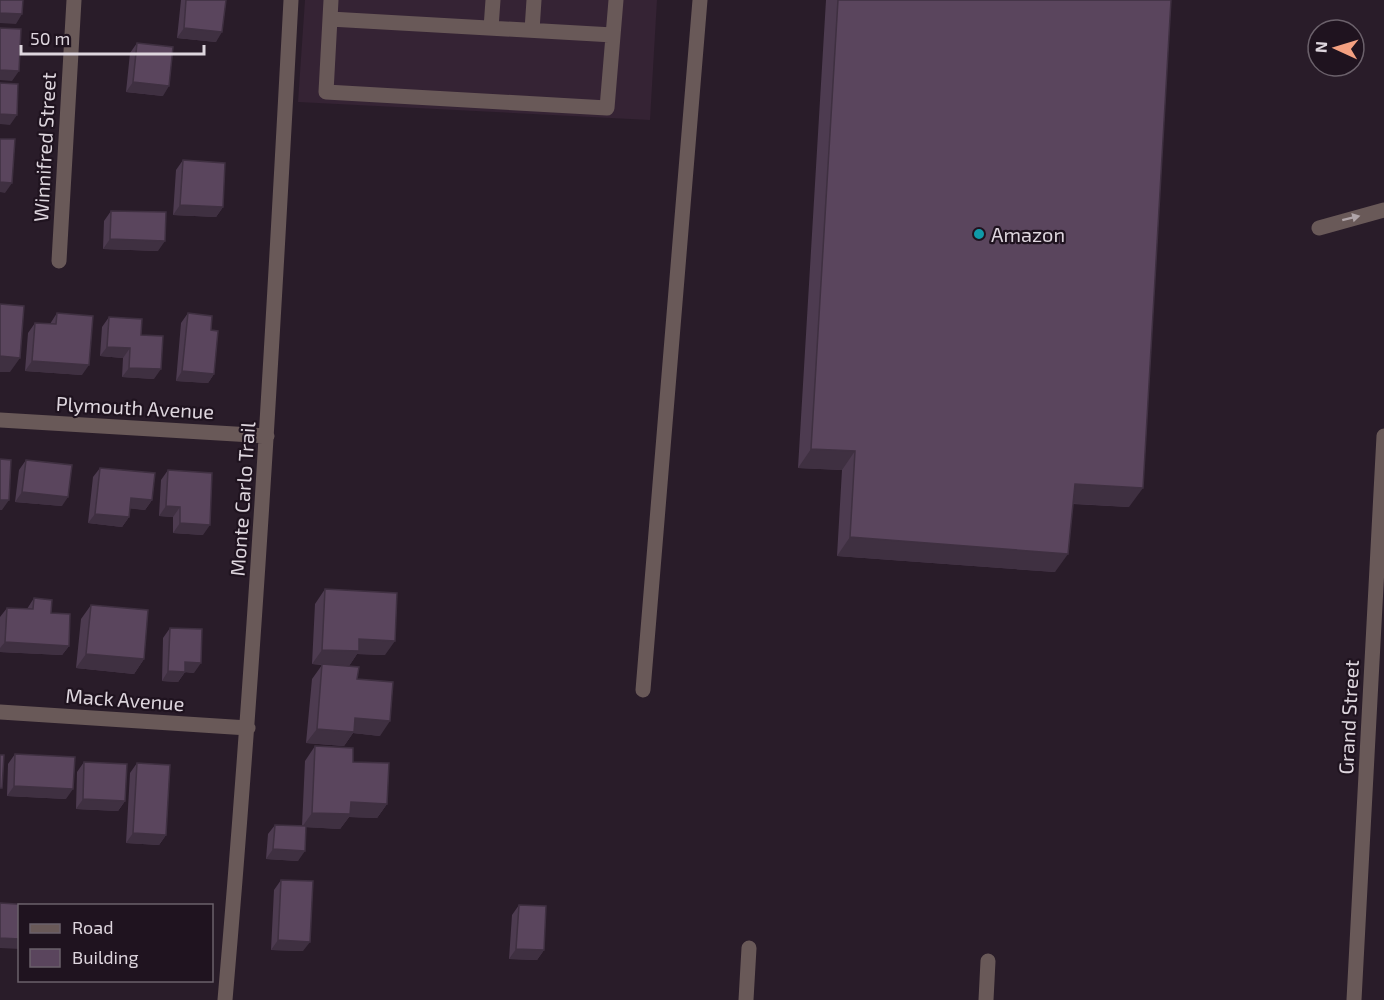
<svg xmlns="http://www.w3.org/2000/svg" width="1384" height="1000" font-family="'Exo 2',sans-serif">
  <style>
    .built { fill: #352334 }
    .lines { fill: none; stroke-linecap: round; stroke-linejoin: round }
    .service { stroke: #695958; stroke-width: 15 }
    .minor { stroke: #695958; stroke-width: 15 }
    .wall { fill: #4d3b50 }
    .shaded-wall { fill: #3f3041 }
    .building { fill: #5a455d; stroke: #3f3041; stroke-width: 1.5 }
    .oneway { fill: #afa4a8 }
    .culture-dot { fill: #0f9aa8; stroke: #1f131f; stroke-width: 2 }
    .labels { text-anchor: middle; dominant-baseline: central; stroke-width: 4.5; stroke-linejoin: round; paint-order: stroke }
    .street-label { font-size: 20px; fill: #ded6de; stroke: #1f131f }
    .poi-label { font-size: 20px; fill: #ded6de; stroke: #1f131f; text-anchor: start }
  </style>
  <rect width="100%" height="100%" fill="#291c29"/>
  <path class="built" d="M305,0H657L650,120L298,102Z"/>
  <g class="lines">
    <path class="service" d="M331,0L326,92L607,108L616,0
      M330,19L613,35
      M491,28L493,0
      M532,30L534,0
      M1319,228L1384,210
      M643,690L700,0
      M746,1000L749,948
      M986,1000L988,961"/>
    <path class="minor" d="M59,261L74,0
      M0,420L267,436
      M0,712L248,728
      M225,1000C254,667 273,334 291,0
      M1354,1000L1384,436"/>
  </g>
  <path class="wall" d="M181,0H226L216,42L177,38Z
    M826,0H1171L1129,507L1073,504L1055,572L837,556L842,470L798,468Z
    M137,43L163,96L126,92L130,53Z
    M183,160L223,207L216,217L173,215L176,170Z
    M111,211L158,251L103,249L104,221Z
    M57,313L82,375L25,371L28,333L35,323L50,324Z
    M188,313L214,374L208,383L176,381L181,323Z
    M109,317L141,335L154,379L122,377L123,358L100,356L102,327Z
    M26,460L62,506L15,502L19,470Z
    M100,468L152,500L145,510L130,508L129,517L122,527L88,523L93,477Z
    M168,470L203,535L173,533V517L159,516L161,480Z
    M325,589L385,655L357,654L349,666L334,665L357,679L380,736L353,733L344,746L306,743L312,679L322,665L312,664L315,604Z
    M34,598L51,613L69,646L62,655L0,652V617L7,608L27,609Z
    M91,605L144,659L134,674L76,668L81,619Z
    M170,628L194,673L185,672L178,682L162,681L163,638Z
    M315,746L353,762L387,804L377,818L349,817L340,829L306,827L298,861L266,859L268,834L275,825L302,826L305,761Z
    M15,754L66,799L7,796L8,764Z
    M84,762L125,801L118,811L76,809L77,772Z
    M137,763L166,835L159,845L126,843L130,773Z
    M281,880L303,951L271,950L274,890Z
    M519,905L544,950L537,960L509,959L512,915Z"/>
  <path class="shaded-wall" d="M0,13L22,14L16,24L0,23Z
    M184,28L222,32L216,42L177,38Z
    M0,70L19,71L12,81L0,80Z
    M133,82L169,86L163,96L126,92Z
    M0,114L17,115L10,125L0,124Z
    M0,182L12,183L5,193L0,192Z
    M180,205L223,207L216,217L173,215Z
    M110,239L165,241L158,251L103,249Z
    M107,347L130,348L123,358L100,356Z
    M0,356L20,358L10,372H0Z
    M32,361L89,365L82,375L25,371Z
    M129,368L161,369L154,379L122,377Z
    M182,371L214,374L208,383L176,381Z
    M811,449L855,451L842,470L798,468Z
    M1075,484L1143,488L1129,507L1062,503Z
    M22,492L68,497L62,506L15,502Z
    M131,498L152,500L145,510L124,508Z
    M0,500H9L2,510H0Z
    M166,506L180,507L173,517L159,516Z
    M95,514L129,517L122,527L88,523Z
    M180,523L210,525L203,535L173,533Z
    M850,537L1068,554L1055,572L837,556Z
    M359,639L395,641L385,655L357,654L349,666L312,664L322,650Z
    M5,642L69,646L62,655L0,652V648Z
    M86,654L144,659L134,674L76,668Z
    M185,662L201,663L194,673L185,672L178,682L162,681L168,671Z
    M355,718L390,721L380,736L353,733L344,746L306,743L317,729Z
    M14,786L73,789L66,799L7,796Z
    M83,799L125,801L118,811L76,809Z
    M351,802L387,804L377,818L349,817L340,829L302,827L312,813Z
    M133,833L166,835L159,845L126,843Z
    M273,849L305,851L298,861L266,859Z
    M0,938L20,939V949L0,948Z
    M278,940L310,942L303,951L271,950Z
    M516,949L544,950L537,960L509,959Z"/>
  <path class="building" d="M0,0H23L22,14L0,13Z
    M186,0H226L222,32L184,28Z
    M838,0H1171L1143,488L1075,484L1068,554L850,537L855,451L811,449Z
    M0,28L21,29L19,71L0,70Z
    M137,43L173,47L169,86L133,82Z
    M0,83L18,84L17,115L0,114Z
    M0,139H15L12,183L0,182Z
    M183,160L225,163L223,207L180,205Z
    M111,211L166,212L165,241L110,239Z
    M0,304L24,306L20,358L0,356Z
    M57,313L93,316L89,365L32,361L35,323L56,324Z
    M188,313L212,316L211,330L218,331L214,374L182,371Z
    M109,317L142,319L141,335L163,336L161,369L129,368L130,348L107,347Z
    M0,459L11,460L9,500H0Z
    M26,460L72,465L68,497L22,492Z
    M100,468L155,473L152,500L131,498L129,517L95,514Z
    M168,470L212,473L210,525L180,523V507L166,506Z
    M325,589L397,593L395,641L359,639V651L322,650Z
    M34,598L52,600L51,613L70,614L69,646L5,642L7,608L33,609Z
    M91,605L148,610L144,659L86,654Z
    M170,628L202,629L201,663L185,662V672L168,671Z
    M322,664L359,667L357,679L393,682L390,721L355,718L354,732L317,729Z
    M315,746L353,748V762L389,763L387,804L351,802L350,814L312,813Z
    M15,754L75,757L73,789L14,786Z
    M0,755H4L2,788H0Z
    M84,762L127,764L125,801L83,799Z
    M137,763L170,765L166,835L133,833Z
    M275,825L306,826L305,851L273,849Z
    M281,880L313,881L310,942L278,940Z
    M0,903L50,906H20V939L0,938Z
    M519,905L546,906L544,950L516,949Z"/>
  <defs><path id="oneway-solid" d="M-6-.8H1V-3.2L6.5 0L1 3.2V.8H-6Z" transform="scale(1.5)"/></defs>
  <use class="oneway" href="#oneway-solid" transform="translate(1351 218) rotate(-14)"/>
  <circle class="culture-dot" cx="979" cy="234" r="6"/>
  <g class="labels">
    <g class="street-label">
      <text transform="translate(44 147) rotate(-87)">Winnifred Street</text>
      <text transform="translate(135 407) rotate(3)">Plymouth Avenue</text>
      <text transform="translate(242 499) rotate(-86)">Monte Carlo Trail</text>
      <text transform="translate(125 699) rotate(4)">Mack Avenue</text>
      <text transform="translate(1348 717) rotate(-87)">Grand Street</text>
    </g>
    <g class="poi-label">
      <text x="991" y="234">Amazon</text>
    </g>
  </g>
  <rect x="18" y="904" width="195" height="78" fill="#1f131f" stroke="#6b616b" stroke-width="1.5"/>
  <rect x="30" y="924" width="30" height="9" fill="#695958" stroke="#6b616b" stroke-width="1.5"/>
  <text x="72" y="934" font-size="18" fill="#ded6de">Road</text>
  <rect x="30" y="949" width="30" height="18" fill="#5a455d" stroke="#6b616b" stroke-width="1.5"/>
  <text x="72" y="964" font-size="18" fill="#ded6de">Building</text>
  <g transform="translate(1336 48) rotate(274)"><circle r="28" fill="#1f131f" stroke="#6b616b" stroke-width="1.5"/>
  <path d="M0-4.5L10 22L0 15L-10 22Z" fill="#f3a081"/>
  <text y="-9" font-size="16" font-weight="bold" text-anchor="middle" fill="#ded6de">N</text>
  </g>
  <path d="M21 45v9h183v-9" fill="none" stroke="#ded6de" stroke-width="3"/>
  <text x="30" y="45" font-size="18" fill="#ded6de" stroke="#1f131f" stroke-width="4.5" paint-order="stroke">50 m</text>
</svg>
